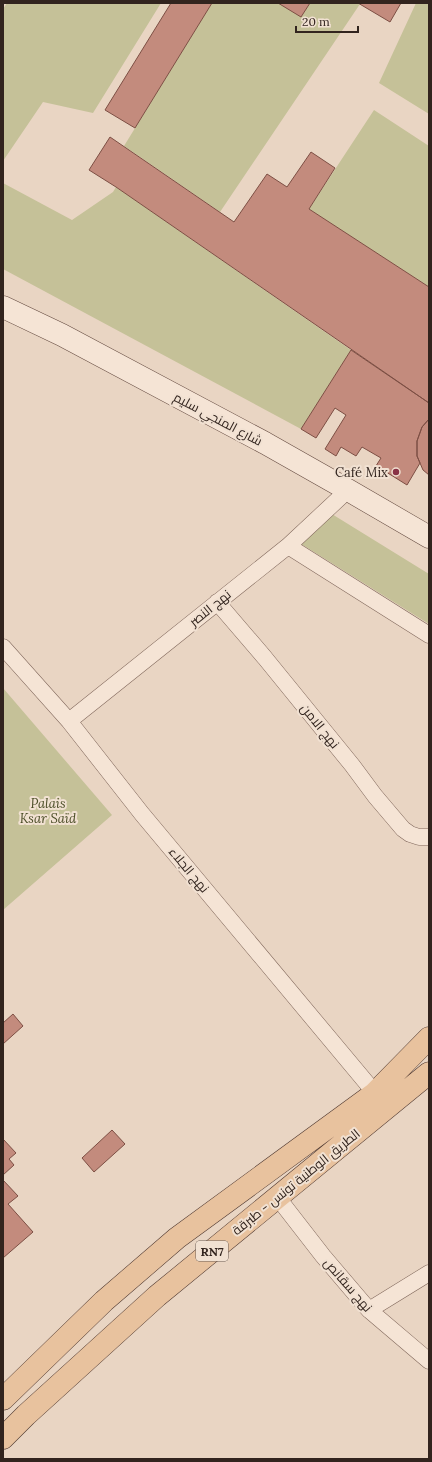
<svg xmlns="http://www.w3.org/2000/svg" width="432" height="1462" font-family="Lora,Cairo,serif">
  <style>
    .green { fill: #c5c198 }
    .building { fill: #c38b7d; stroke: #7d4f44 }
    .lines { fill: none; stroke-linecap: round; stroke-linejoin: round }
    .street-casing { stroke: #81685c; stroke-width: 17 }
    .secondary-casing { stroke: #63493f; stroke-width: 23 }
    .primary-casing { stroke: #4f3830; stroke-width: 23 }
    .street { stroke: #f5e4d5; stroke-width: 16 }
    .secondary { stroke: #f5e4d5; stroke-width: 22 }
    .primary { stroke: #e8c29e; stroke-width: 22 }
    .poi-dot { fill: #893245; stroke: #f1e1d2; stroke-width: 1.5 }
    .labels { text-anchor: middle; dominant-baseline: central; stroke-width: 4; stroke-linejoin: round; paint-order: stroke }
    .shield { fill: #f1e1d2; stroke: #6b5d54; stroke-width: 1 }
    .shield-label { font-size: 12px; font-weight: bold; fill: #32241e }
    .street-label { font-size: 13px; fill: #32241e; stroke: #f1e1d2 }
    .poi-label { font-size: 13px; fill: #32241e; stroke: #f1e1d2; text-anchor: end }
    .park-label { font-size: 13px; font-style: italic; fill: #4b4d27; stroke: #f1e1d2 }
  </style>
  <rect width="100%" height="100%" fill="#e9d5c3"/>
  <path class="green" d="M7,3H161L93,113L43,102L3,161V9Z
    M212,3H358L360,4L220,212L124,146Z
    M416,3H429V114L379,83Z
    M374,110L429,146V287L309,209Z
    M3,183L72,220L113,192L116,187L351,350L301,429L3,269Z
    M327,511L429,574V624L298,542Z
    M3,688L112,815L3,910Z"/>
  <path class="building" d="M171,3H212L135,128L105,110Z
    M278,3H310L301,17Z
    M358,3H401L390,22Z
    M110,137L234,222L267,174L287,187L311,152L335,168L309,209L429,287V403L116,187L89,170Z
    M351,350L429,403V419L422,427L417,441V456L420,463L407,485L383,470L381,474L374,469L381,458L362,447L356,456L341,447L336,456L325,449L346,415L335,408L316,438L301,429Z
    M429,419V475L423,470L417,456V441L422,427Z
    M13,1014L23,1026L3,1044V1023Z
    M112,1130L125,1144L94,1172L82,1158Z
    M3,1139L16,1153L9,1159L14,1165L3,1175Z
    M3,1180L18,1196L8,1204L33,1232L3,1258Z"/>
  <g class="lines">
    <defs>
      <path id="street" d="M288,546L429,635
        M217,602L265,658L352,765L375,796L403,829L410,834L419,837H429
        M3,647L69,721L142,814L375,1093
        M69,721L288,546L348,490
        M278,1198L323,1256L369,1310L429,1361
        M369,1310L429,1273"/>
      <path id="secondary" d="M3,307L62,335L265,443L348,490L429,537"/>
      <path id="primary" d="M3,1399L104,1301L177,1238L375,1093L429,1038
        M3,1438L26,1415L157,1296L429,1073"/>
    </defs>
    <use href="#street" class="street-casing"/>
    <use href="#secondary" class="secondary-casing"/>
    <use href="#primary" class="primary-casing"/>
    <use href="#street" class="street"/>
    <use href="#secondary" class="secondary"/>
    <use href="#primary" class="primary"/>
  </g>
  <circle class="poi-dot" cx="396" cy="472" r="4"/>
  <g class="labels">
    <rect class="shield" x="196" y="1241" width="32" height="20" rx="3"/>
    <g class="shield-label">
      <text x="212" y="1251">RN7</text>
    </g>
    <g class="street-label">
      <text transform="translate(218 419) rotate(28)">شارع المنجي سليم</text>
      <text transform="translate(210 608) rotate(-39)">نهج النصر</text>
      <text transform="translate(320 726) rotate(51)">نهج الامن</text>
      <text transform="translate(189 870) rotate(50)">نهج الجلاء</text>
      <text transform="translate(296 1182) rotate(-39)">الطريق الوطنية تونس - طبرقة</text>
      <text transform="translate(348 1285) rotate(49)">نهج سقانص</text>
    </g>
    <g class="poi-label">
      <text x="388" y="472">Café Mix</text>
    </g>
    <g class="park-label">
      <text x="48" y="803">Palais<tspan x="48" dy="15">Ksar Saïd</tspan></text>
    </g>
  </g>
  <rect width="432" height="1462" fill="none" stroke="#32241e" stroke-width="8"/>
  <path d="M296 26v6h62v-6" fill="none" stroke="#32241e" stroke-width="2"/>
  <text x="302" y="26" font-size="12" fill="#32241e" stroke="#f1e1d2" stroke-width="3" paint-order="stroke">20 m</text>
</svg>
